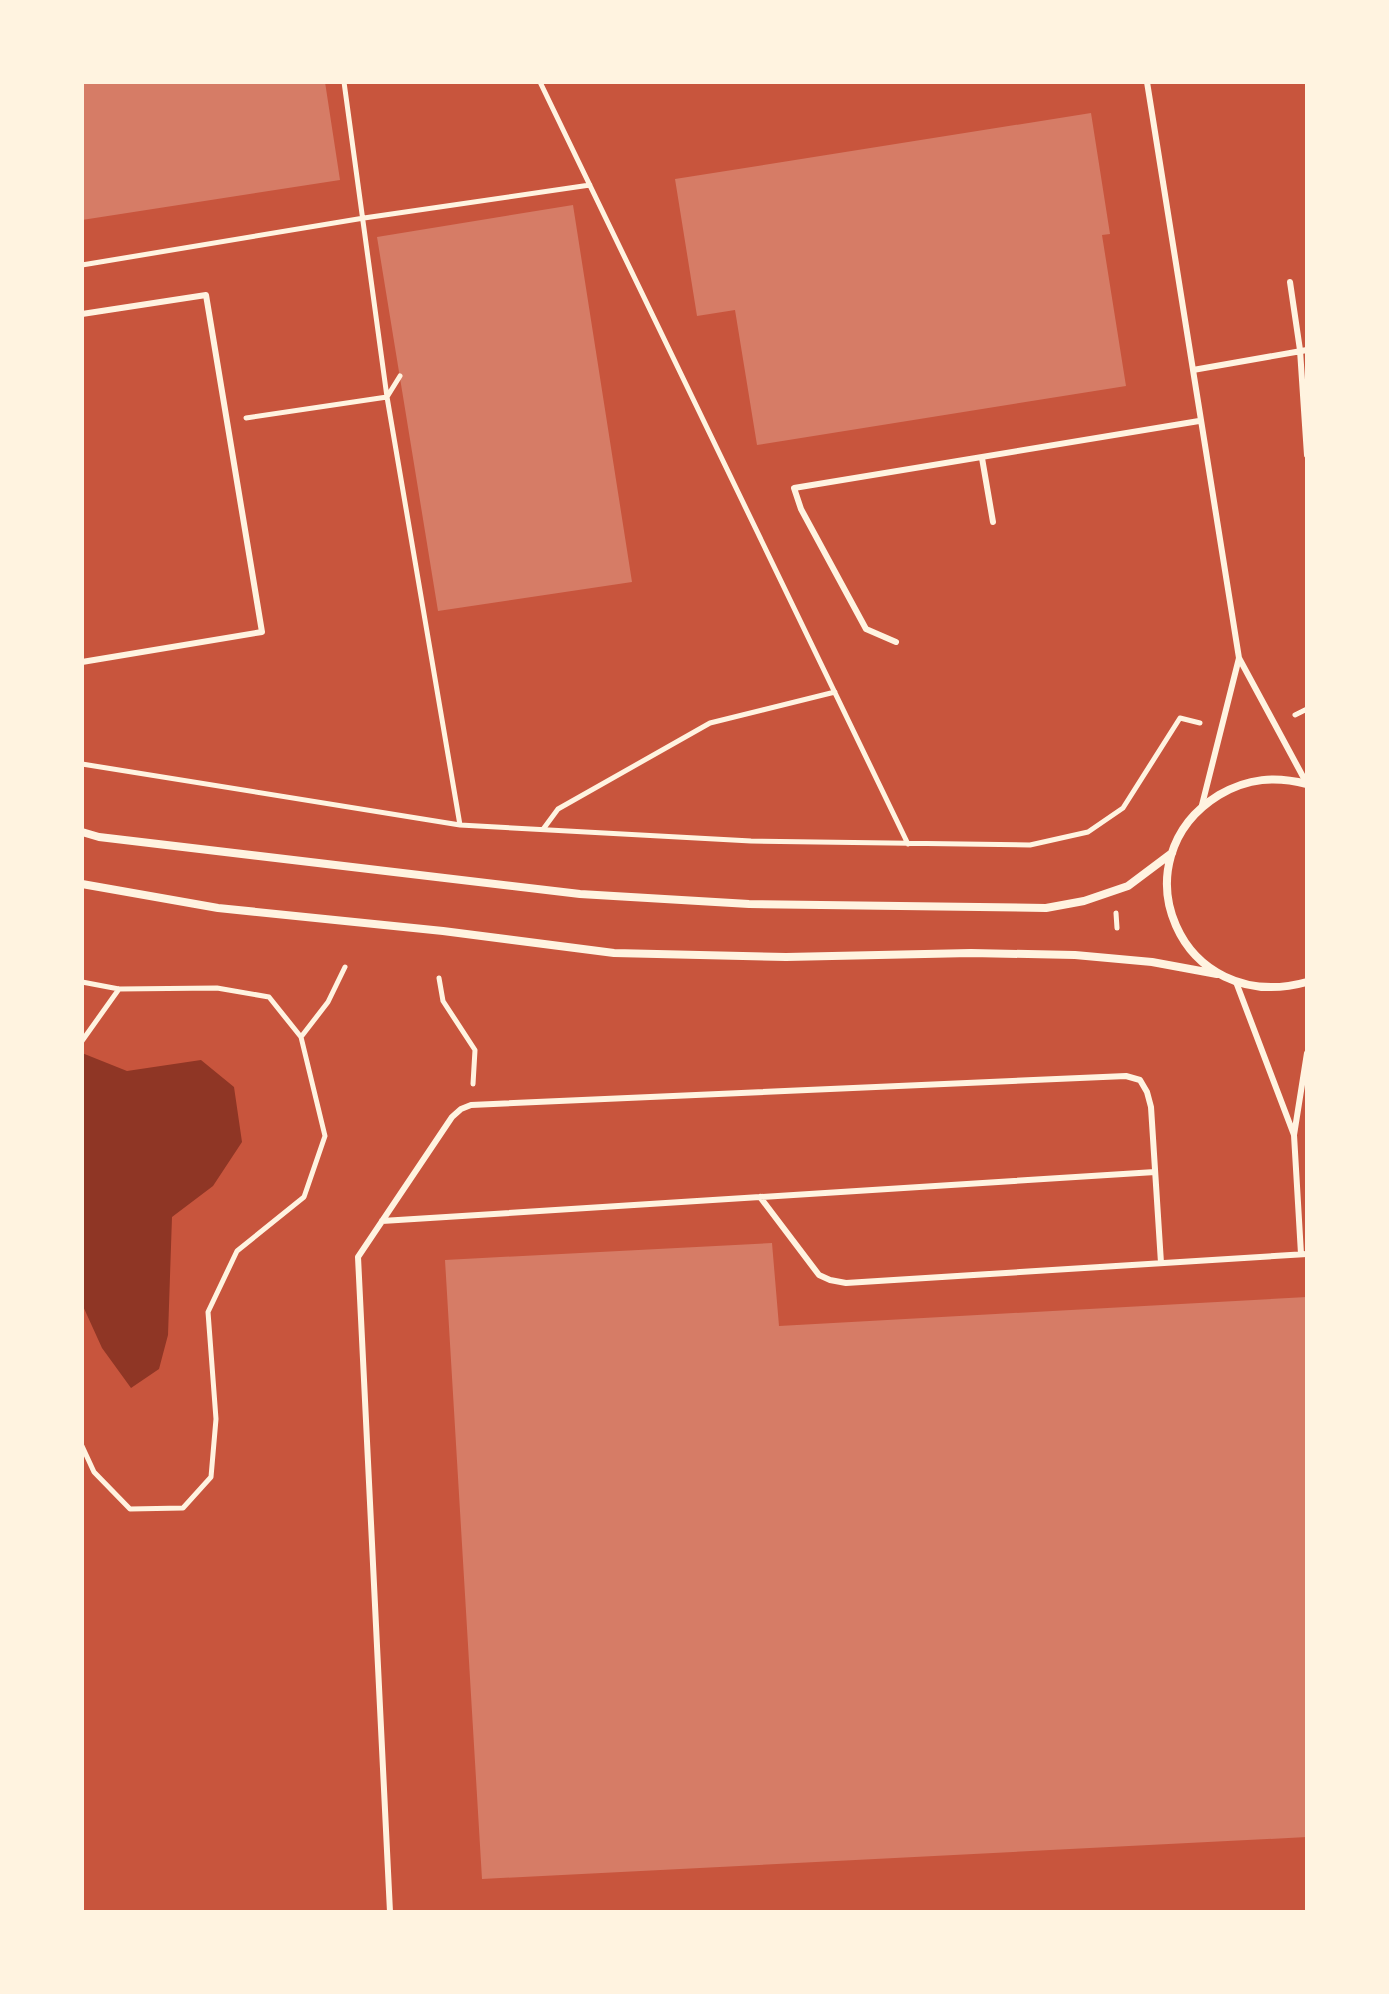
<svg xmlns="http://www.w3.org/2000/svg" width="1389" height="1994" font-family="'Work Sans',sans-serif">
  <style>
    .water { fill: #8f3625 }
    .building { fill: #d67c66 }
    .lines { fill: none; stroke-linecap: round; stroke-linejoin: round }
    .path { stroke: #fff3e0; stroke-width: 5 }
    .service { stroke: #fff3e0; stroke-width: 6 }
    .minor { stroke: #fff3e0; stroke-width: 8 }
  </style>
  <rect width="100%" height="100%" fill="#c8553d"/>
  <path class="water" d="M82,1053L127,1071L201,1060L234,1087L242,1142L213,1186L172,1217L168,1335L159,1369L131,1388L102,1348L82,1304Z"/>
  <path class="building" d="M82,82H325L340,180L82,220Z
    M1091,113L1110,234L1102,235L1126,386L757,445L735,310L697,316L675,179Z
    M573,205L632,582L438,611L377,237Z
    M772,1243L779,1326L1307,1297V1837L482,1879L445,1260Z"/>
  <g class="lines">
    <path class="path" d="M344,82L387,397L460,825
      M540,82L908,844
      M82,265L364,218L590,185
      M246,418L387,397L400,376
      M1295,715L1307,709
      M82,764L460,825L751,841L1030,845L1088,832L1123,808L1180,718L1200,723
      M544,828L558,809L710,723L835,692
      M1116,913L1117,928
      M439,978L443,1001L475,1050L473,1084
      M82,982L119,989L217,988L269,997L301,1037L325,1136L304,1197L237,1251L208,1312L216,1419L211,1477L183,1508L130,1509L94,1472L82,1446
      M301,1037L328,1002L345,967
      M82,1041L119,989"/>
    <path class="service" d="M1147,82L1239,658L1307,784
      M1290,282L1300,350L1307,455
      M82,314L206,295L262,632L82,662
      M1193,370L1307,350
      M982,458L993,522
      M896,642L866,629L801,509L794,488L1199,421
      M1202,805L1239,658
      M1236,982L1294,1135L1307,1053
      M1294,1135L1301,1254
      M760,1197L819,1275L830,1280L846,1283L1307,1254
      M382,1221L1155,1172
      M390,1912L358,1257L452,1117L461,1109L471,1105L1126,1076L1140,1080L1147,1092L1151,1107L1161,1263"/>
    <path class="minor" d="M1307,784C1275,776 1248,778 1219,795C1115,859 1179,1017 1307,982
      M82,832L99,837L580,894L749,904L1046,908L1084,901L1128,886L1172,853
      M82,884L218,908L443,931L614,953L786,957L971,953L1075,955L1152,962L1217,974"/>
  </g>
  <rect width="1389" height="1994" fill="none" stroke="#fff3e0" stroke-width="168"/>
</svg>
